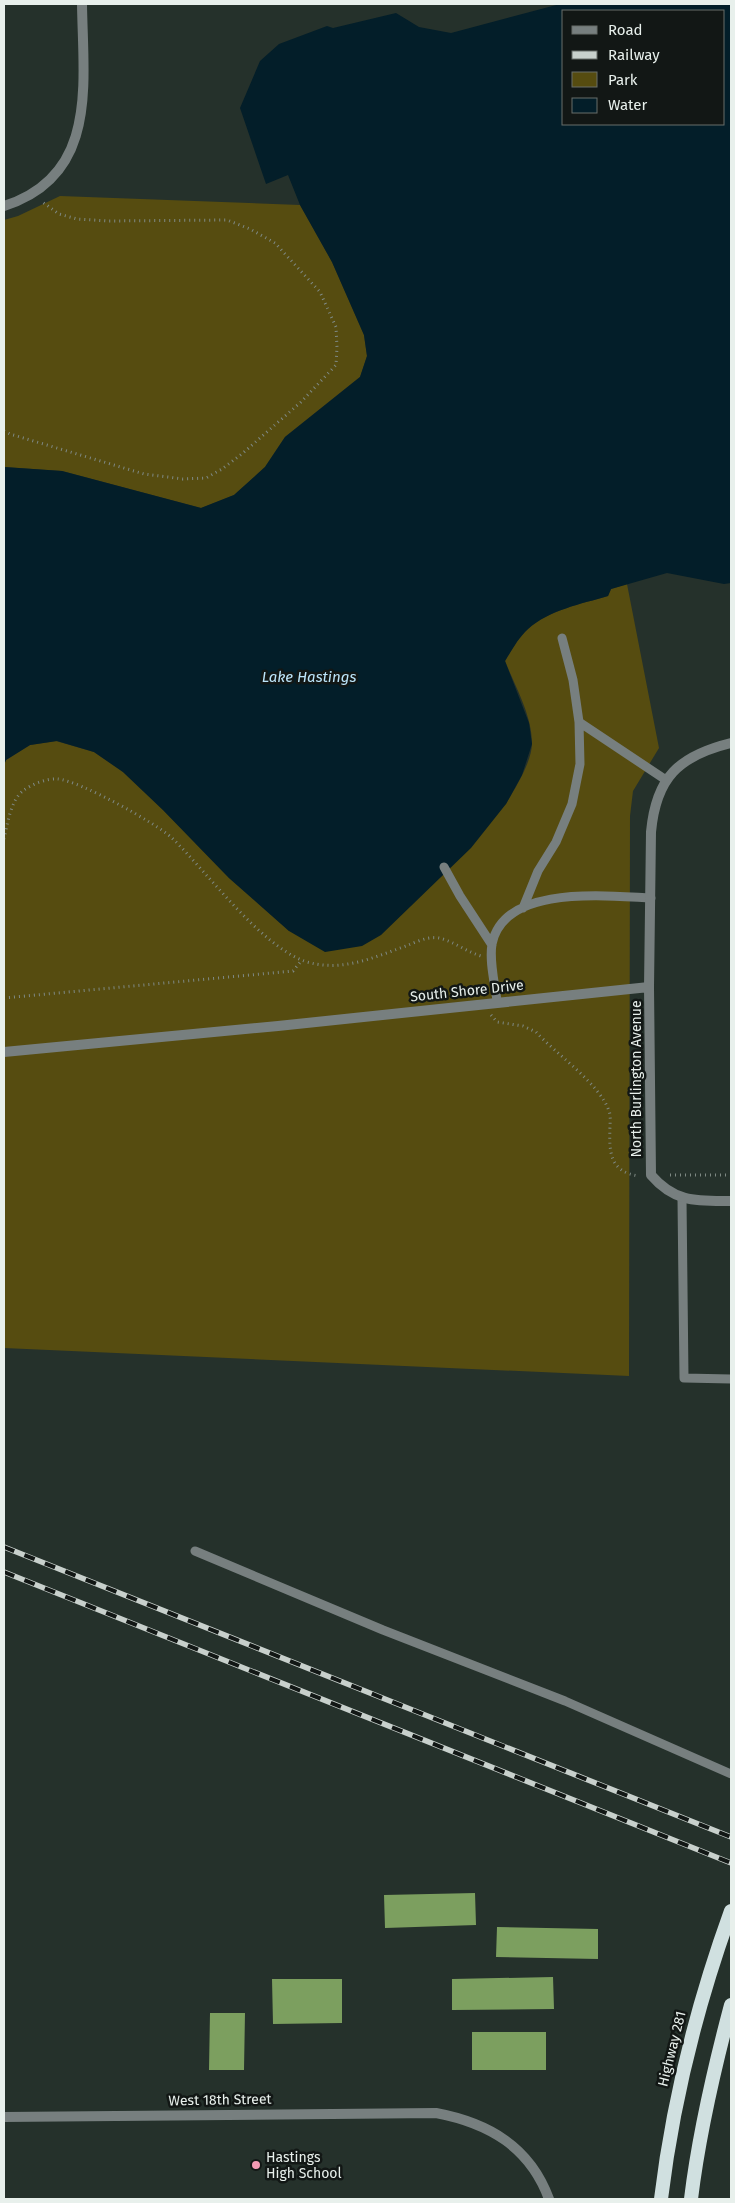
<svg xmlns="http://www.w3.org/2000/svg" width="735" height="2203" font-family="'Fira Sans',sans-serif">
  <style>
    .green { fill: #564c10 }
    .water { fill: #031e29; fill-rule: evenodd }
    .building { fill: #7c9f5f }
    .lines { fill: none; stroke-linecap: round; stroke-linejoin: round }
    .path { stroke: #7f8984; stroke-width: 3; stroke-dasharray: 1 4; stroke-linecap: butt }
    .service { stroke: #777f7f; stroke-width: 9 }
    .minor { stroke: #777f7f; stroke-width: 10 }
    .trunk { stroke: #d0e0e0; stroke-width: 14 }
    .rail-casing { stroke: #c8d0cc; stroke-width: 5.5 }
    .rail { stroke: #121715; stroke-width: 4; stroke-dasharray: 11; stroke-linecap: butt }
    .poi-dot { fill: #f19ab3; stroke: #121715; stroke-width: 2 }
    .labels { text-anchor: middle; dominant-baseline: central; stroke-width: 5; stroke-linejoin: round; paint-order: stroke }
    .street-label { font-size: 14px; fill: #e8f0ec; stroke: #121715 }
    .poi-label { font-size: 14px; fill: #e8f0ec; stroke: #121715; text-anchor: start }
    .water-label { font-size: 15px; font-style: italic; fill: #bce5fa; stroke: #121715 }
  </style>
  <rect width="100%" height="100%" fill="#25312b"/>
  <path class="green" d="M60,196L300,205L332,262L364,335L367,356L360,377L285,437L265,467L234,495L201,508L62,471L4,467V220L18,216Z
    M627,584L659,748L633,791L630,816L629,1376L4,1348V765L6,760L30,745L56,741L94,752L123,772L163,810L229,878L289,931L506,804C515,788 532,762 532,743C532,715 515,686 505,661C512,650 518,638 528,629C549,610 581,604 608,596L611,589Z"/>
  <path class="water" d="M560,4H731V583L724,584L667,573L611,589L608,596C581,604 549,610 528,629C518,638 512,650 505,661L529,723L532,744L522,775L506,804L471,848L381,935L362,946L325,952L289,931L229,878L163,810L123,772L94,752L57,741L30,745L6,760L4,765V467L62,471L201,508L234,495L265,467L285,437L360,377L367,356L364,335L332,262L300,205L288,175L266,184L240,108L260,61L279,44L327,26L333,28L396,13L419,27L451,33ZM564,11H724V124H564Z"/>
  <path class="building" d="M475,1893L476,1925L385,1928L384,1895Z
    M497,1927L598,1929V1959L496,1957Z
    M553,1977L554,2009L452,2010V1979Z
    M272,1979H342V2023L273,2024Z
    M210,2013H245L244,2070H209Z
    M472,2032H546V2070H472Z"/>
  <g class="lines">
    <path class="path" d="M4,431L10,434L144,474L183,479L206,478L222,469L243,453L301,402L336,365L337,347L336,327L320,292L275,243L250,229L227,220L108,221L77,219L59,214L41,201
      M4,839C7,826 11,799 23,791C31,784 48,778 58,779C80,781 156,823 172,838C208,873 259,944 304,961C340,973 372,958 406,946C416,942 428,936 439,938C453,941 467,952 481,956
      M4,998L293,971L302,960
      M491,1015L497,1022L523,1026L536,1032C556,1054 600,1084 609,1111C611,1116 610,1122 610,1127C609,1153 610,1172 639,1176
      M670,1175H731"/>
    <path class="service" d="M562,638L573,680L579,722L666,780
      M444,867L460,896L492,945
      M523,908L538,871L556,842L572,804L580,764L579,722
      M497,1001C495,984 489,962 492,944C504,884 607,896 651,898
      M682,1199L684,1378L731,1379
      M195,1551L383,1630L565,1701L731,1774"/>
    <path class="minor" d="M4,206C99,176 83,83 82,4
      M731,743C678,756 656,778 651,832L649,987L651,1175C675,1203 697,1201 731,1201
      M4,1052L278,1026L649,987
      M4,2117L436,2113C489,2123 530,2147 549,2199"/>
    <path class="trunk" d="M661,2199C673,2100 697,2005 731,1911
      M691,2199C699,2133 714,2069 731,2005"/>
    <defs>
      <path id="rail" d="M4,1547L731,1837
        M4,1572L731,1863"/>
    </defs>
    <use href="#rail" class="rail-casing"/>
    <use href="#rail" class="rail"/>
  </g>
  <circle class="poi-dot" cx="256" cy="2165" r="5"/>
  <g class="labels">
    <g class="street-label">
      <text transform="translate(467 991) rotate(-6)">South Shore Drive</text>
      <text transform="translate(636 1079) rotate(-90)">North Burlington Avenue</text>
      <text transform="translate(672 2049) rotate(-76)">Highway 281</text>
      <text transform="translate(220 2100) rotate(-1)">West 18th Street</text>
    </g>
    <g class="poi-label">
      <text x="266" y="2157">Hastings<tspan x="266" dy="16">High School</tspan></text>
    </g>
    <g class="water-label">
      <text x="309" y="677">Lake Hastings</text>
    </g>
  </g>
  <rect width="735" height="2203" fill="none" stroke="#e8f0ec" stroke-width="10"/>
  <rect x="562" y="10" width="162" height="115" fill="#121715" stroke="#686e6b"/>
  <rect x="572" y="26" width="25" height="8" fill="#777f7f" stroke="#686e6b"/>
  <text x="608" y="35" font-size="15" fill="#e8f0ec">Road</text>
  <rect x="572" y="51" width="25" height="8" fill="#c8d0cc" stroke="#686e6b"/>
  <text x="608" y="60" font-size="15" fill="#e8f0ec">Railway</text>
  <rect x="572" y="72" width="25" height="15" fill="#564c10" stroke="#686e6b"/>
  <text x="608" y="85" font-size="15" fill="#e8f0ec">Park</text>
  <rect x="572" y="98" width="25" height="15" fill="#031e29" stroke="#686e6b"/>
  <text x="608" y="110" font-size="15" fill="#e8f0ec">Water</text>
</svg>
